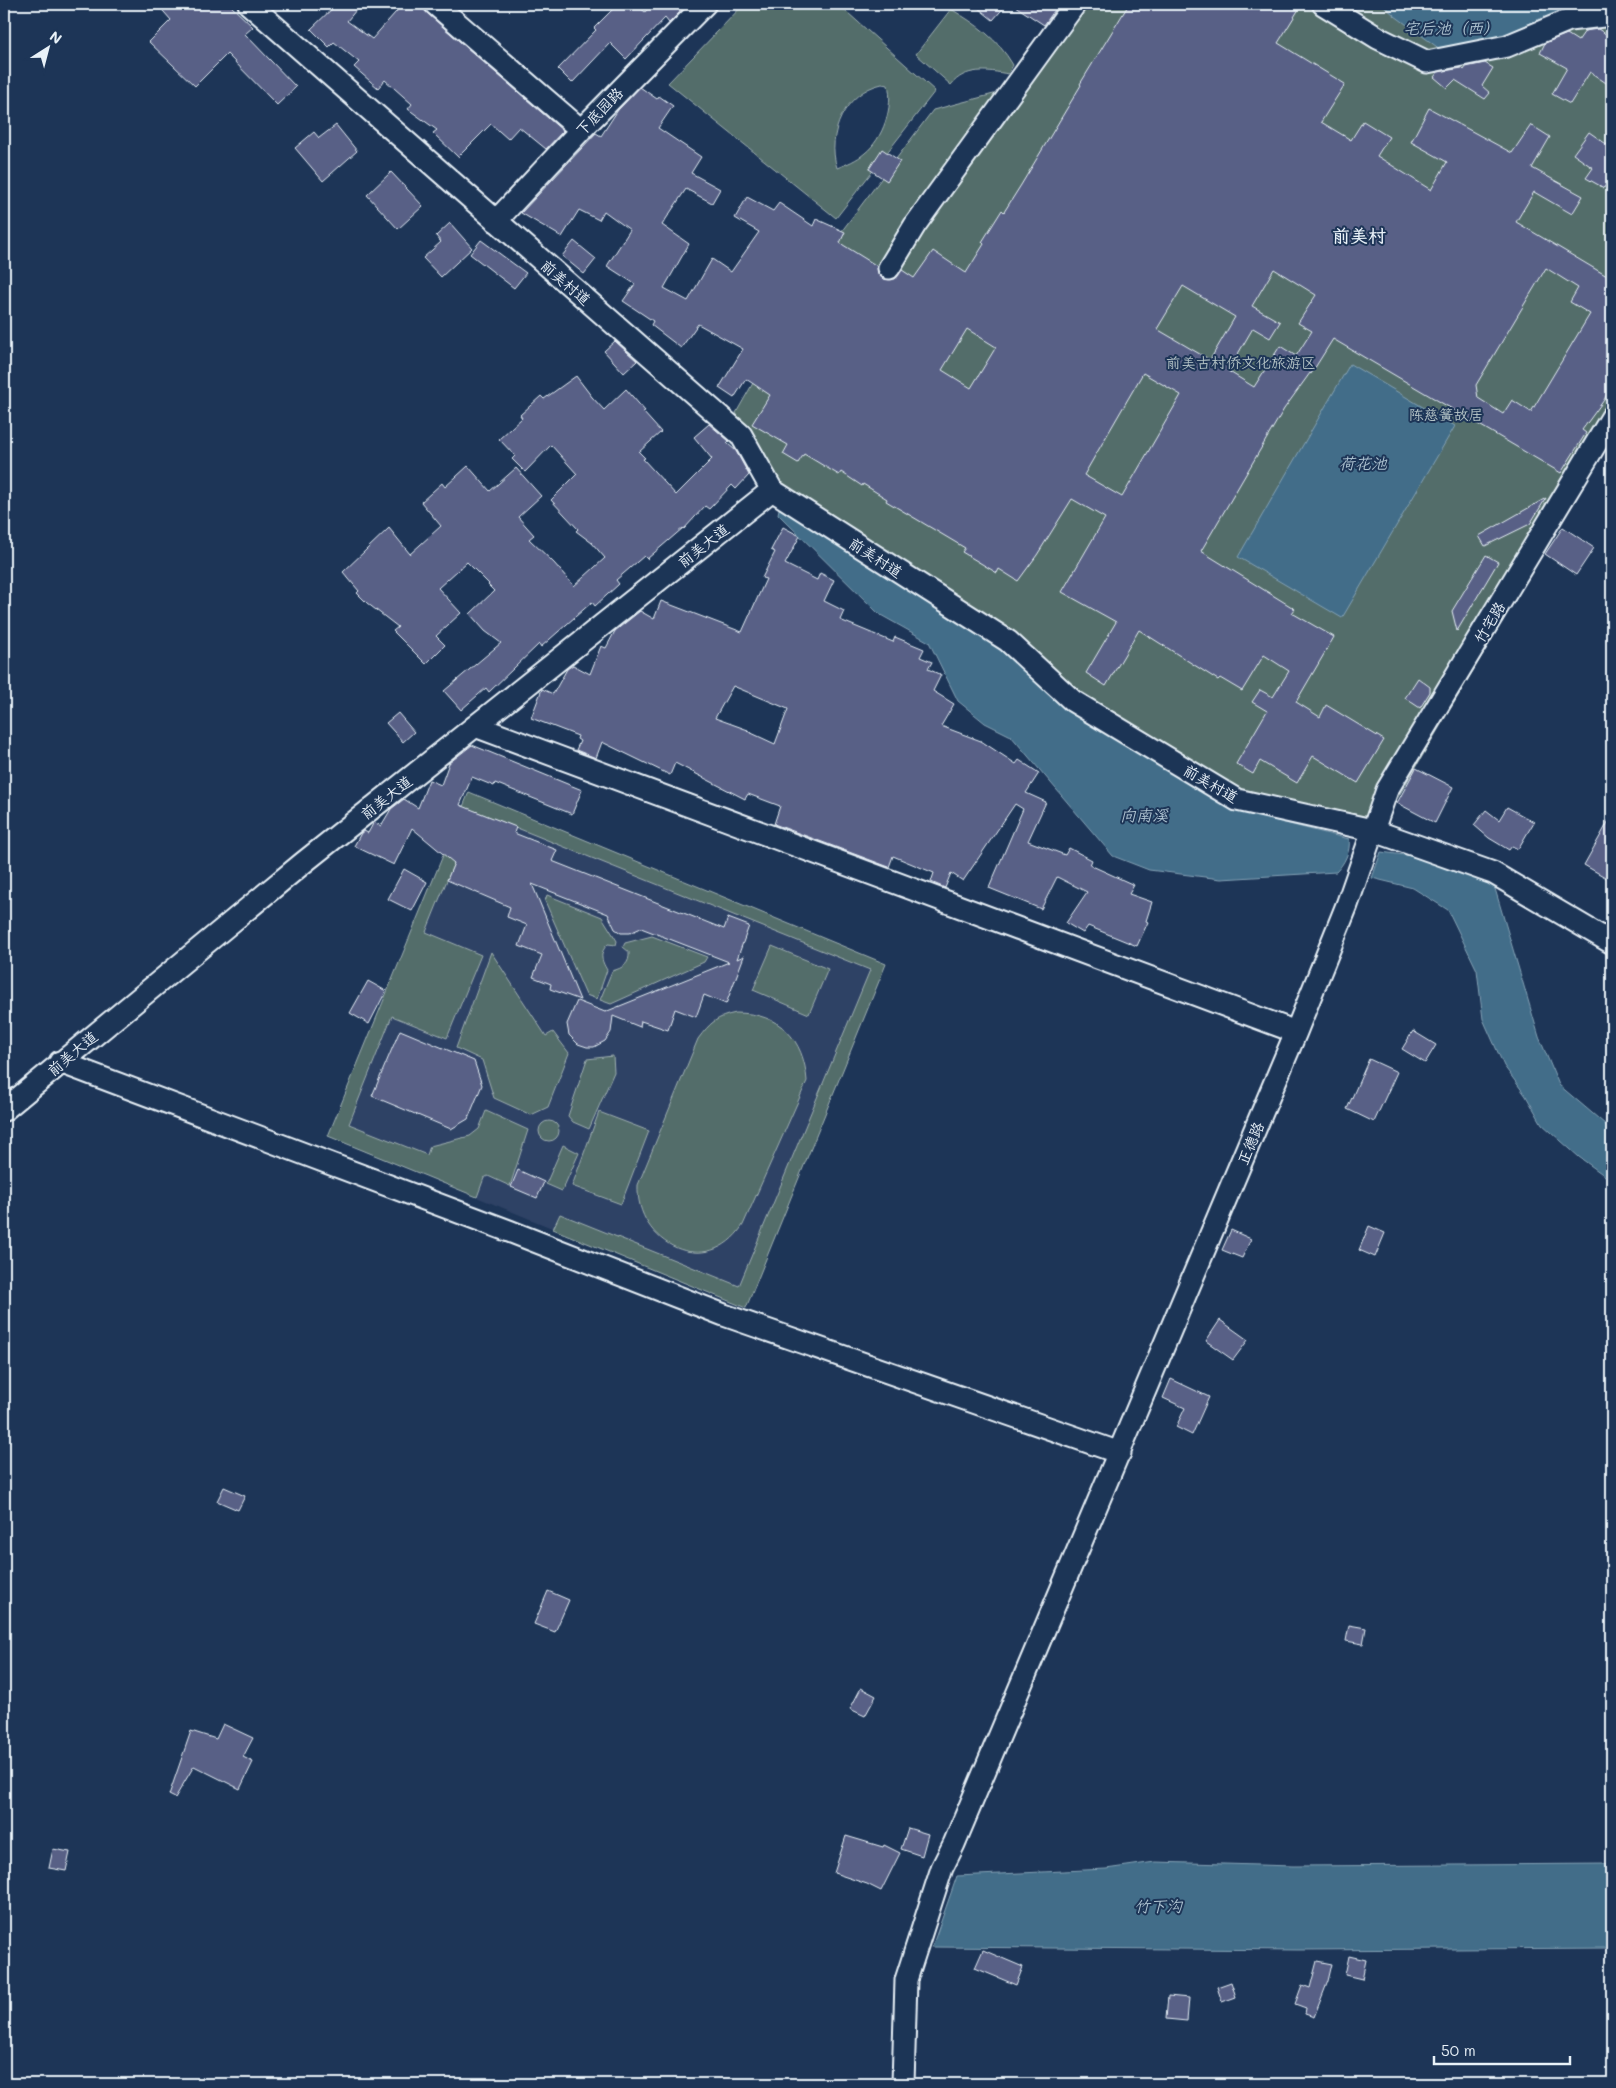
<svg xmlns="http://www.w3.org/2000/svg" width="1616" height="2088" font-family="Mali,'LXGW WenKai TC',sans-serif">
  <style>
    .built { fill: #2f4265 }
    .green { fill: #536d6a; stroke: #9eafb1; fill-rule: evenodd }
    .water { fill: #426d89; stroke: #84a2b5 }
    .building { fill: #596086; stroke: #e8f1f8; fill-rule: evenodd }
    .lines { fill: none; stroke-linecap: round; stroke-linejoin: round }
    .minor-casing { stroke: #e8f1f8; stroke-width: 25 }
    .minor { stroke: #1d3557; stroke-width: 21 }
    .labels { text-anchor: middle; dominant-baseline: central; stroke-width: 4; stroke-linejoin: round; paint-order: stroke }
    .street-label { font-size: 15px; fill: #e8f1f8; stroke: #1d3557 }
    .park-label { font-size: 15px; fill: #b4c3c6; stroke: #1d3557 }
    .water-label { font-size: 16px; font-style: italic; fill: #aec3d1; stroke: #1d3557 }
    .quarter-label { font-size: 18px; font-weight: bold; fill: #e8f1f8; stroke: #1d3557 }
  </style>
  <rect width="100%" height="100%" fill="#1d3557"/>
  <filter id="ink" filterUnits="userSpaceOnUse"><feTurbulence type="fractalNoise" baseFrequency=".02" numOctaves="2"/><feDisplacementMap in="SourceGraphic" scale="10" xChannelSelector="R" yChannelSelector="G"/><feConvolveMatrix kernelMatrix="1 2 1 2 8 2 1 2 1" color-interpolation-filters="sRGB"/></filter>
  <g filter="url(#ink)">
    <path class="built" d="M469,792L886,964L746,1308L328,1136Z"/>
    <path class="green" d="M744,4H838L935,91L836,218L668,83ZM882,84L888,85C894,106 883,139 865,153C857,160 847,164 837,168C826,134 845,92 882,84Z
      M1069,4H1612V437L1385,819L1327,814L1232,790L1080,695L777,486L736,413L832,244L933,110L1005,91Z
      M951,9C976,24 998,39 1013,65L1008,74C988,70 965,67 951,85L916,54Z
      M469,792L886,964L746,1308L553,1229L560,1214L739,1286L870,970L475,811L426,932L481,955L447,1038L392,1016L349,1124L427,1155L430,1146L470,1136L479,1129L486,1111L528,1130L510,1186L488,1176L484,1178L477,1197L328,1136Z
      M547,895L602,917L617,941L616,945L608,944C599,953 601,960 607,970L597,999L586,995L545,901Z
      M652,936L707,957L704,962L611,1004L600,1000L612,971C623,968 630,964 629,952L623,947L625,943Z
      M772,946L828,969L809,1014L753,990Z
      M491,952L546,1036L553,1032L569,1053L548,1107L531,1115L494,1098L482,1060L456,1048Z
      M736,1013C780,1013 804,1039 807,1081L743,1225C708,1280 635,1244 638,1185L698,1039C710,1023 716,1017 736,1013Z
      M613,1056L614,1072L589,1129L573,1122L568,1116L587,1059Z
      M599,1112L649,1131L621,1204L572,1186Z
      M539 1131a10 10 0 1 1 20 0a10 10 0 1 1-20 0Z
      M563,1145L579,1153L562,1191L546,1184Z"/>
    <path class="water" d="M1382,4H1612L1610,9L1444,52L1395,16Z
      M1350,364L1455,426L1342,618L1238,557Z
      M786,508L1013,652L1038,685L1075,713L1233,810L1349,839C1351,851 1344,864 1336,872L1221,879L1149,870L1113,856L1011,736L985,723L958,701L929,642L879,614L778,514L779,509Z
      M1381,852L1412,856L1493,882L1539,1037L1559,1085L1612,1130V1181L1579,1157L1542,1124L1526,1096L1504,1066L1483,1019L1477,970L1448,910L1413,888L1372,878Z
      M1155,1862L1293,1866L1612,1864V1948L1299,1950L932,1947L957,1876L1106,1869Z"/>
    <path class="building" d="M157,4H229L253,27L245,34L296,87L277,105L227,54L195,86L149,42L171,20Z
      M337,4H361L347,21L372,39L403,4H423L427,13L563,131L546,149L519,127L508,139L491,124L458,157L433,133L437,130L408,109L412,104L385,80L378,88L354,67L359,62L334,42L329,47L311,29Z
      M618,4H636L645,12L651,5L649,4H688L669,23L665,18L626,59L610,43L572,83L558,69L596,30L594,28Z
      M973,4H1007L993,20Z
      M1012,4H1052L1057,7L1044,25Z
      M1129,4H1290L1299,9L1278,43L1345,84L1321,122L1351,140L1363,121L1389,137L1377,156L1431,190L1447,162L1411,142L1429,108L1512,153L1531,125L1550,137L1532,168L1583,196L1572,214L1534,192L1516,222L1612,279V384L1604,400L1582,430L1586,433L1561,473L1333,339L1311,374L1310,373L1284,409L1201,551L1295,609L1292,613L1334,637L1296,702L1320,717L1326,705L1384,740L1358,783L1313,756L1297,783L1260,761L1253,774L1236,764L1267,711L1252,702L1260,690L1273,697L1289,671L1264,655L1242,691L1220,678L1218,680L1139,630L1106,686L1086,673L1116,622L1062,592L1105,518L1072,499L1037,555L1018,581L999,569L997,573L962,552L965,548L886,501L887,499L863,484L862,486L841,472L839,475L804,454L798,463L783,454L788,445L752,424L770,395L746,379L734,398L719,388L743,349L698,324L681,348L651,325L653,321L623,301L635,284L607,266L630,230L604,211L599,220L579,210L562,237L521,213L596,133L601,136L618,110L640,87L657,99L659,96L673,106L658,128L701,157L691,173L720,189L712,203L686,189L662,225L689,244L664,288L688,301L712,259L731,272L759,232L735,218L747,197L773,211L779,203L813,226L816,219L845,232L840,243L877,266L878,274L883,279H895L902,270L914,278L933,251L966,273L984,244L982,242L1002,210L1004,212L1021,185L1081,85L1080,84ZM1546,268L1578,288L1570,302L1590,314L1531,412L1512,400L1503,414L1478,398L1476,385ZM1274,269L1316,295L1298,323L1312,331L1296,356L1280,346L1254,387L1228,371L1253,328L1270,338L1280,322L1252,306ZM1183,286L1235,317L1210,360L1157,329ZM967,329L996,347L971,388L942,370ZM1143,373L1181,395L1122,497L1084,475Z
      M1598,29L1612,38V87L1590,72L1570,104L1552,94L1567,68L1540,53L1545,43L1567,34L1578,41L1585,31Z
      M1485,63L1493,68L1482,86L1490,93L1485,99L1455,80L1447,88L1434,77L1438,72L1462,68L1464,70L1466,67Z
      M336,125L357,151L323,181L295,148L314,132L319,138Z
      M1589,132L1612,148V174L1604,188L1586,178L1593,168L1573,154Z
      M882,149L900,161L887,181L869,169Z
      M391,172L423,206L398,229L367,195Z
      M450,223L472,248L441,277L423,258L441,242L436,236Z
      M481,240L526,273L514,288L470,254Z
      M574,241L596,259L584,274L562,256Z
      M615,341L637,361L624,373L604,351Z
      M576,376L592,397L604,410L626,389L645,411L643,412L661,432L639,452L645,458L643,459L676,495L712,459L694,437L709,424L729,441L727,443L736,451L749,475L736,489L732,485L709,509L705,506L684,529L683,528L647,559L644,556L616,580L619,584L595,606L592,602L541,647L539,644L489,692L486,688L461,710L444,691L501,643L485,631L470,614L494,591L488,585L489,584L467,562L438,588L461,613L436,636L445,645L426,664L393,631L398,627L367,603L357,593L359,591L343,572L389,528L410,554L441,526L421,502L442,483L445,487L468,466L490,491L516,468L541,496L518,517L534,535L529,539L554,563L574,586L605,558L592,543L576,531L578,529L551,500L577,474L551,445L525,472L512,459L515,456L499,439L522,418L520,415L541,396L544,399Z
      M1546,498L1530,524L1485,546L1479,536Z
      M783,527L800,536L785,564L817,580L820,573L834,580L824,601L844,611L840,620L893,642L895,637L924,649L920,657L932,662L928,669L941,675L933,691L954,704L941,726L981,741L1016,764L1019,760L1039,773L1026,793L1046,802L1028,841L1065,855L1069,848L1092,860L1090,865L1134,885L1129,894L1152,902L1146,921L1148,922L1137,946L1088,926L1083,933L1066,923L1087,892L1057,877L1041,909L989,888L1023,809L1015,804L963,881L951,873L945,888L931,882L934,873L893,856L889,867L774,824L780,806L748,794L745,799L675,763L670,775L602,742L596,758L576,750L580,741L577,739L578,736L531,718L542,689L553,694L567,669L573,665L590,674L601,646L606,648L615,631L640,611L654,619L661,601L742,632L766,579L762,578L775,552L771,550ZM733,686L788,709L775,744L747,731L748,730L715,718Z
      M1563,527L1594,548L1576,575L1545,554Z
      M1486,555L1498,562L1457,631L1452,611Z
      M1418,678L1430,687V692L1420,708L1405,698Z
      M398,713L414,732L403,742L386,723Z
      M472,745L582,790L572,814L495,783L494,786L472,777L460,805L516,827L514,833L557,850L552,861L724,929L728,918L749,926L737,959L744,956L726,1004L704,995L696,1017L675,1009L668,1030L641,1021L640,1027L613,1016L611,1032L605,1041L594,1047H587L578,1044L569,1035L567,1024L577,1001L605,1012L729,962L641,928L630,933H621L615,929L608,914L532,884L580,1000L550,989L551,984L533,977L542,955L519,946L527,925L507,917L510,907L447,880L454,863L412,828L394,865L354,846L361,833L364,831L368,833L374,822L381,826L391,809L404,799L418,808L429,780L441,785L449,763Z
      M1416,768L1453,787L1435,823L1397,803Z
      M1507,807L1534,822L1518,849L1512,846L1509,850L1489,838L1474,825L1486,810L1499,820Z
      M1612,815V881L1584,865Z
      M404,869L427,882L412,911L388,899Z
      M368,981L386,991L369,1024L350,1013Z
      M400,1030L474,1061L482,1085L468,1119L451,1129L372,1096Z
      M1413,1031L1436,1045L1425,1063L1402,1049Z
      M1369,1059L1397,1072L1374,1122L1347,1109Z
      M518,1170L544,1182L537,1198L511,1187Z
      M1369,1226L1385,1233L1375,1257L1359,1250Z
      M1231,1230L1251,1239L1242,1258L1222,1250Z
      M1220,1320L1248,1340L1233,1360L1206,1341Z
      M1171,1379L1209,1397L1192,1435L1176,1427L1185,1408L1163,1398Z
      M224,1487L245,1496L238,1510L217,1501Z
      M548,1591L569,1600L555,1632L534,1624Z
      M1349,1625L1366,1628L1363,1644L1346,1641Z
      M861,1688L876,1696L865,1716L850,1709Z
      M223,1724L253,1738L243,1757L253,1762L240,1789L194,1766L175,1798L169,1795L191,1731L216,1739Z
      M908,1828L928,1834L922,1856L901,1849Z
      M846,1836L883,1847L884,1845L900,1853L881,1891L867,1884L834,1873Z
      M53,1849L70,1852L66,1871L49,1868Z
      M983,1950L1023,1967L1016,1985L975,1968Z
      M1349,1956L1366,1960L1362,1979L1345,1975Z
      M1317,1961L1332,1964L1328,1981L1314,2017L1305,2014L1306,2008L1295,2004L1302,1985L1310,1988Z
      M1231,1982L1236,1997L1222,2002L1217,1987Z
      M1168,1996L1189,1998L1187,2021L1166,2019Z"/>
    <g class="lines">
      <defs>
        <path id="minor" d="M249,4L741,435L772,490L1008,641L1073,701L1237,800L1372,830L1493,873L1612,943
          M435,4L581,130
          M1323,4L1378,38L1427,62L1507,46L1569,20L1612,15
          M496,221L581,130L705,4
          M889,268L915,225L1075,4
          M475,726L1296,1032
          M60,1062L509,1231L724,1315L1120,1453
          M4,1110L303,863L772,490
          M903,2084L906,1980L942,1868L954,1844L1296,1032L1347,905L1387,790L1612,417"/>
      </defs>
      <use href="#minor" class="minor-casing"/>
      <use href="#minor" class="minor"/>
    </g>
  </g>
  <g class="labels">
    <g class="street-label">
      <text transform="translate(599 111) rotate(-46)">下底园路</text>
      <text transform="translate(566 282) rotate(41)">前美村道</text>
      <text transform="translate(703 545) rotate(-38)">前美大道</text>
      <text transform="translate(876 557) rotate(33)">前美村道</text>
      <text transform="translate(1489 622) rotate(-59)">竹宅路</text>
      <text transform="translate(1211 783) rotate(30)">前美村道</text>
      <text transform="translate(386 797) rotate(-38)">前美大道</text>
      <text transform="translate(72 1053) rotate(-40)">前美大道</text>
      <text transform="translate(1250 1143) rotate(-67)">正德路</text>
    </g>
    <g class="park-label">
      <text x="1241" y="362">前美古村侨文化旅游区</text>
      <text x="1446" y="414">陈慈簧故居</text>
    </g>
    <g class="water-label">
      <text x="1451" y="27">宅后池（西）</text>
      <text x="1363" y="462">荷花池</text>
      <text x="1144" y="814">向南溪</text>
      <text x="1158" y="1905">竹下沟</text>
    </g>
    <g class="quarter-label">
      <text x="1359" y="235">前美村</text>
    </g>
  </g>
  <rect width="1616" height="2088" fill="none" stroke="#1d3557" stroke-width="20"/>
  <rect x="10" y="10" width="1596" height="2068" fill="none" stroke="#e8f1f8" stroke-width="2" filter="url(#ink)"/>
  <g transform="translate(48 48) rotate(36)" stroke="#1d3557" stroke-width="4" paint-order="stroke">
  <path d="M0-4L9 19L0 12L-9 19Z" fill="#e8f1f8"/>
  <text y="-8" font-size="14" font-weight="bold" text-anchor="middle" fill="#e8f1f8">N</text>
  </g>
  <path d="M1434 2056v8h136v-8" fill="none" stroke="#e8f1f8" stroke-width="2.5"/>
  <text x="1441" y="2056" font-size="15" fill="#e8f1f8" stroke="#1d3557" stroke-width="4" paint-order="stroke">50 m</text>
</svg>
